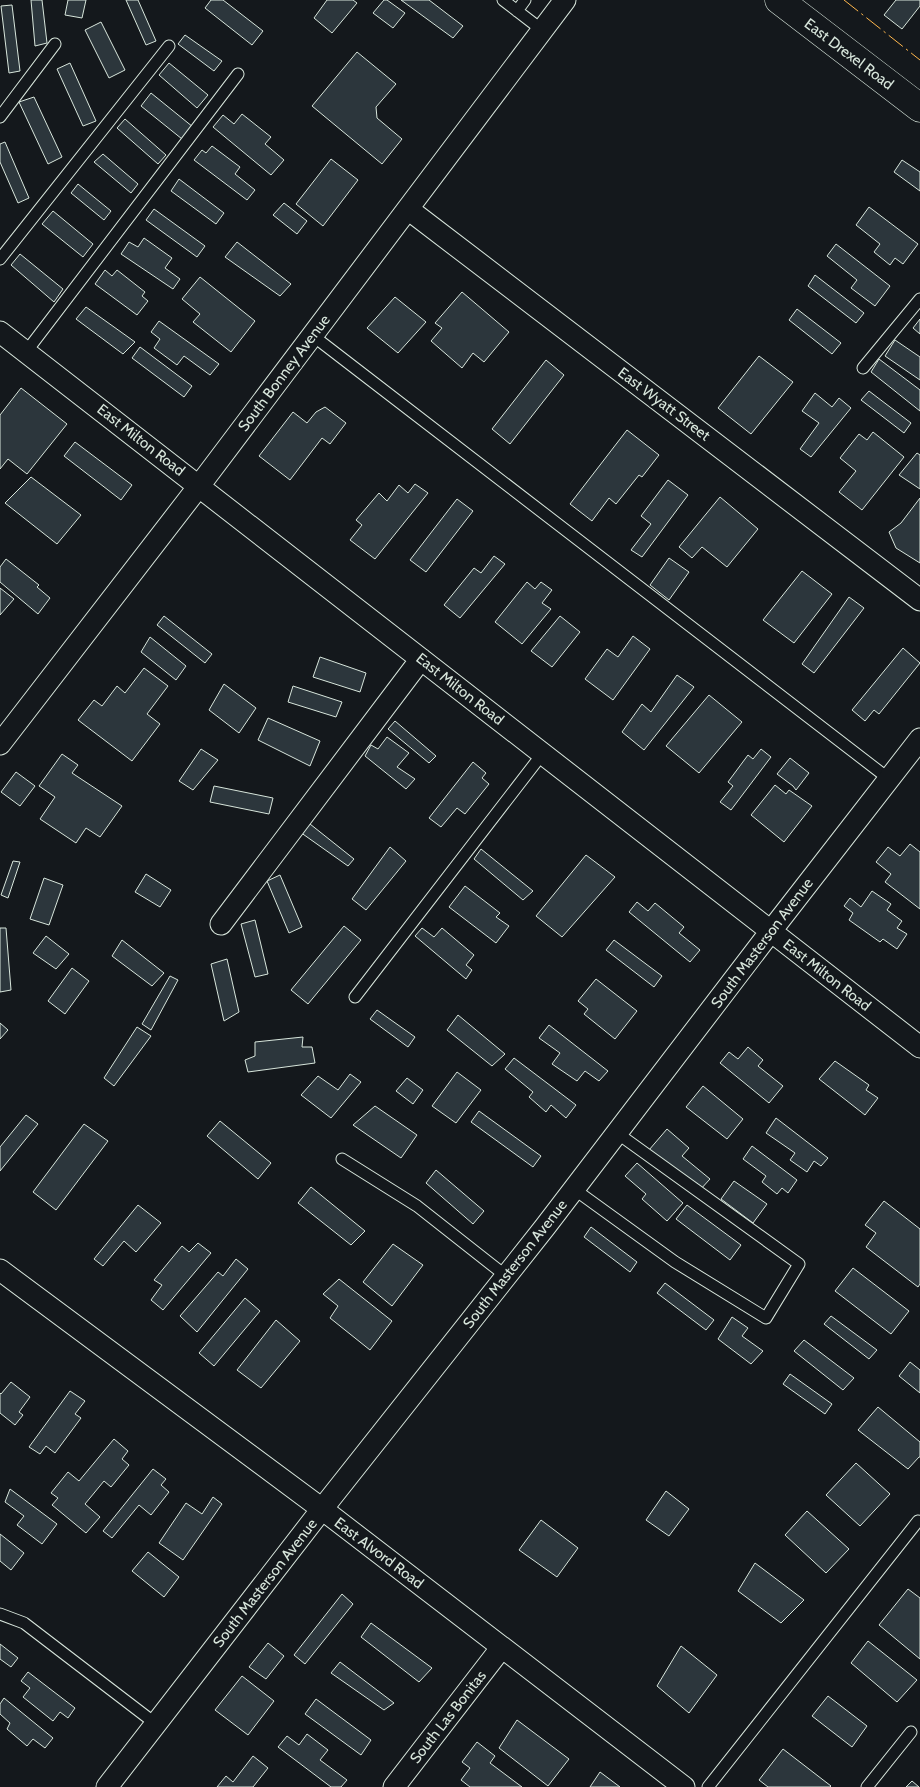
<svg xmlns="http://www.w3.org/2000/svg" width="920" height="1787" font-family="Cabin,sans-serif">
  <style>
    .building { fill: #2c363c; stroke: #d8e6dc }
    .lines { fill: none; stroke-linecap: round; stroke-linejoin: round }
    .lane-casing { stroke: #d8e6dc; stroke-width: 13 }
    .street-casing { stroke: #d8e6dc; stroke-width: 23 }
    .secondary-casing { stroke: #d8e6dc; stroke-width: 29 }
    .lane { stroke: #14181c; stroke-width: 11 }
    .street { stroke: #14181c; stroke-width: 21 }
    .secondary { stroke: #14181c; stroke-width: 28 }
    .power { stroke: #ffb74d; stroke-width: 1; stroke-dasharray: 18 4 2.5 4; stroke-linecap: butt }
    .labels { text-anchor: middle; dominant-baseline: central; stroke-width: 4; stroke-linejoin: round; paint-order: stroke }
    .street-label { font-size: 15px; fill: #d8e6dc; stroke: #14181c }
  </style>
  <rect width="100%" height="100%" fill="#14181c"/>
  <path class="building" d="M31,0H42L47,43L35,46Z
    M68,0H86L82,18L65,15Z
    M126,0H138L156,41L146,45Z
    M211,0H223L263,31L252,45L205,8Z
    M327,0H353L357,3L332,33L314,18Z
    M384,0H387L405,13L393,28L373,13Z
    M401,0H429L463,26L453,38Z
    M896,0H920V6L902,29L884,15Z
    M12,5L20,71L9,73L1,6Z
    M101,22L125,70L109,78L85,30Z
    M185,35L222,61L214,71L178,44Z
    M357,52L396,84L376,107L377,118L402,139L382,164L312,106Z
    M70,63L96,121L83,126L57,69Z
    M169,63L208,95L197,108L159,75Z
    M151,93L193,127L182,139L141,106Z
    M34,97L62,157L48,164L19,102Z
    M242,114L271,137L265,144L284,160L271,175L213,127L223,115L234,124Z
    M125,119L166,155L158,164L117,128Z
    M5,142L29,198L18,203L0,162V144Z
    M212,146L240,167L235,174L255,190L247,200L194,160L202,150L206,153Z
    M103,154L138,184L131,193L94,162Z
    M331,159L358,180L323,226L296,204Z
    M902,160L920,172V191L894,172Z
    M179,179L224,213L216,224L171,191Z
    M78,184L111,211L104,220L71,193Z
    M284,203L307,221L297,234L273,215Z
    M869,207L918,244L903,264L895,258L890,265L874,252L880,244L856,225Z
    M154,209L205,246L197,257L146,220Z
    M53,211L93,244L83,257L42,224Z
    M144,238L172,258L165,268L180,279L173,289L121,254L129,242L138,247Z
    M237,242L291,284L280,296L225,257Z
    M836,244L890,286L875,306L851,288L857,280L827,256Z
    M20,254L63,289L54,302L11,265Z
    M105,270L112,276L117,270L145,292L142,296L148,301L137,315L95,284Z
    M815,275L864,313L856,323L808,286Z
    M200,277L255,321L231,352L193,322L200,314L182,299Z
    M462,292L509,332L484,362L473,353L462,368L431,341L442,328L435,323Z
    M395,297L426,322L398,353L367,328Z
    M86,307L135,342L123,354L76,319Z
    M797,309L841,343L832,354L789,320Z
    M920,319V334L913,328Z
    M159,321L219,364L210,375L184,356L177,365L154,348L160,339L151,332Z
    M895,340L920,357V380L885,356Z
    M140,347L192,386L184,397L132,358Z
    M759,356L793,382L751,434L718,408Z
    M879,359L920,390V411L871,372Z
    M546,360L564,375L510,444L492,429Z
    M21,388L67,424L27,474L8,459L0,469V415Z
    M869,391L911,423L904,433L861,400Z
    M815,393L832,407L839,398L851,408L811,457L800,449L819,423L802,411Z
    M325,407L346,423L330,444L322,438L290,480L259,456L293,412L307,423L316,412Z
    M627,430L659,455L642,477L639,475L616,504L609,498L592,521L570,504Z
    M873,432L904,457L862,510L839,492L856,471L840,458L859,434L867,440Z
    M75,442L132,485L121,500L64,456Z
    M917,453L920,455V489L899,475Z
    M31,477L81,515L57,544L5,503Z
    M668,480L688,495L642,557L631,550L651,524L641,516Z
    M415,484L428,493L375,559L350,540L362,525L356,520L379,493L387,501L399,485L408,493Z
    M720,497L758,529L727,567L702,547L692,558L679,547Z
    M920,498V563L896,548L889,532L901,523Z
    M457,499L473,511L426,572L410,560Z
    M494,556L505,564L460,618L444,605L474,568L481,573Z
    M669,558L689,572L669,600L650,585Z
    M6,559L39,585L37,587L50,598L38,614L0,582V567Z
    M802,571L832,594L794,643L763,620Z
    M527,582L535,589L541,582L552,590L542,603L551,609L522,644L495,622Z
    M0,588L14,599L0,615Z
    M849,597L864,608L814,673L802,664Z
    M164,616L212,654L205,663L157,625Z
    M560,616L580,632L552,667L531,651Z
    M633,636L650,649L613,700L585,679L607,649L618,657Z
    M150,637L186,666L176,680L141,652Z
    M903,648L920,663L879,714L874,710L865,721L852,710Z
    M320,657L366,673L360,692L313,677Z
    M144,668L168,686L147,714L160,724L132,761L78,720L94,700L102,706L117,686L125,693Z
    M677,675L694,687L644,750L622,732L642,704L651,712Z
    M224,684L256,708L239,733L209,710Z
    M293,686L342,702L336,717L288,702Z
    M709,695L742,722L699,773L666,746Z
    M268,718L320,741L310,766L258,740Z
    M395,721L436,756L429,763L388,729Z
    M387,737L409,753L397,767L415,779L406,789L365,756L371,745L378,749Z
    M201,749L218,760L193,790L179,781Z
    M761,749L771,757L731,810L720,802L733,786L728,782L748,755L753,759Z
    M62,754L78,765L72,773L122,806L100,837L86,828L76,843L40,819L55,797L39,786Z
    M790,758L809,773L796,790L793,786L777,774Z
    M473,762L486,773L482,778L489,784L465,814L457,808L441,827L429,818Z
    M16,772L35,786L20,806L1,792Z
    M775,785L786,794L789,790L812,806L784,842L751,815Z
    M214,786L273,798L269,814L210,802Z
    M310,824L354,859L348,866L300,832Z
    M910,844L920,852V909L885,882L891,874L876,862L888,847L900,856Z
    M390,847L406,861L366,910L352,899Z
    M481,849L533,891L523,900L474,859Z
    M586,855L615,877L562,937L536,916Z
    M13,861L20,862L8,898L1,895Z
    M146,874L171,890L160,907L135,892Z
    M280,875L302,927L289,933L267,881Z
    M44,878L63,885L49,925L30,919Z
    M465,886L500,913L496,917L509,926L496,943L449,907Z
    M872,891L891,904L887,910L902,921L897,928L907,934L897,949L883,939L880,942L849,920L853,913L844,906L850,898L861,907Z
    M637,902L648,911L655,903L684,927L679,933L700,950L690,962L629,912Z
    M255,920L268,974L255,977L241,924Z
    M344,926L361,940L308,1004L291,990Z
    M0,928H6L11,990L0,992Z
    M422,928L434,937L442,928L474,955L466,965L472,970L466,979L415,936Z
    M46,936L69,954L56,969L33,953Z
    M122,940L164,973L152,986L112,956Z
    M614,940L662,976L654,987L606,950Z
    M227,959L239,1012L224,1021L211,964Z
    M72,968L89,981L65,1014L48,1001Z
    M170,976L178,980L151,1030L142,1024Z
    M596,979L637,1011L615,1039L584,1014L588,1009L578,1001Z
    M377,1010L415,1037L408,1047L370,1019Z
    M458,1015L505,1054L492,1066L447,1030Z
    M0,1023L8,1030L0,1039Z
    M549,1025L608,1071L599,1081L585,1071L577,1081L552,1064L560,1053L539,1038Z
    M137,1027L151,1036L114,1086L104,1078Z
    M303,1037L302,1047H312L315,1063L248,1072L245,1060L255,1056V1042Z
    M748,1047L763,1060L758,1066L783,1086L769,1103L720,1063L729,1052L738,1059Z
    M514,1058L576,1105L566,1118L551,1105L546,1112L529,1097L533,1092L505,1069Z
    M835,1061L869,1085L866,1090L878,1098L865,1115L819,1079Z
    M457,1072L481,1090L456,1123L432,1106Z
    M350,1074L361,1082L331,1118L301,1095L318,1076L338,1090Z
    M407,1078L423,1090L413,1104L396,1091Z
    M703,1086L743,1119L727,1139L686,1107Z
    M375,1106L417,1135L401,1158L353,1125Z
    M479,1111L541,1156L533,1167L471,1122Z
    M26,1115L38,1124L0,1171V1147Z
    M776,1118L828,1158L821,1166L814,1161L807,1172L790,1160L795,1153L766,1133Z
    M220,1121L271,1163L258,1179L207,1136Z
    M84,1124L108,1141L56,1210L33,1192Z
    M667,1129L689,1148L682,1156L710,1179L699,1191L649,1150Z
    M752,1146L797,1180L788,1193L782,1188L777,1194L762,1182L766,1176L743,1159Z
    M637,1163L683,1203L667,1221L642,1199L646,1194L625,1176Z
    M436,1170L484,1211L473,1224L426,1183Z
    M734,1181L767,1204L753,1223L721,1199Z
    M311,1187L365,1231L351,1245L298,1203Z
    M884,1201L920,1229V1284L918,1287L866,1247L876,1233L865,1225Z
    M138,1205L161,1223L136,1252L124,1241L103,1266L94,1259Z
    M687,1205L741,1245L730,1260L676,1219Z
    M591,1227L637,1262L630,1272L584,1237Z
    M198,1243L211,1253L163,1310L151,1300L162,1285L154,1280L182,1246L189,1252Z
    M393,1244L423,1265L392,1306L363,1282Z
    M236,1259L248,1269L197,1332L180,1316L218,1272L223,1276Z
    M853,1268L909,1311L891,1334L835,1291Z
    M339,1279L392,1321L370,1350L330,1318L338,1306L323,1294Z
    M665,1283L714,1320L706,1330L657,1293Z
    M245,1298L260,1311L214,1366L199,1353Z
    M831,1316L877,1350L869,1359L824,1324Z
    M732,1317L748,1328L742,1336L763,1351L751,1364L718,1339Z
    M276,1320L300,1341L261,1388L237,1370Z
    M804,1340L854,1378L843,1390L794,1351Z
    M910,1362L920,1370V1393L899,1376Z
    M790,1374L832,1404L825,1414L783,1384Z
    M11,1382L30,1397L19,1412L23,1415L15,1425L0,1413V1393L1,1394Z
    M70,1391L85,1401L75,1414L81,1418L55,1453L46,1446L40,1454L29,1447Z
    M878,1407L920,1442V1457H919L908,1469L858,1430Z
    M114,1439L128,1451L122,1459L129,1465L111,1487L104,1481L85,1504L100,1517L86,1533L52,1505L58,1498L51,1493L68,1472L79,1481Z
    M856,1463L890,1494L860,1526L826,1495Z
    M153,1469L166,1479L161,1485L169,1492L151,1515L139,1505L112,1538L103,1531Z
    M10,1489L57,1524L42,1544L17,1525L24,1516L5,1502Z
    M666,1491L689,1509L669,1536L646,1520Z
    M213,1497L222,1504L183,1560L159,1543L186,1503L202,1514Z
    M807,1511L849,1549L826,1573L785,1535Z
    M541,1520L578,1548L557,1577L519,1550Z
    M0,1534L24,1553L11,1570L0,1561Z
    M148,1552L179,1577L164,1597L132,1571Z
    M755,1563L804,1600L781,1623L738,1591Z
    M908,1589L920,1598V1659L879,1625Z
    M342,1594L353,1604L305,1664L294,1655Z
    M371,1623L432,1668L419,1682L361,1637Z
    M868,1641L917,1680L897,1702L851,1663Z
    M268,1643L284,1656L266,1679L249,1667Z
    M0,1644L18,1658L11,1667L0,1659Z
    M681,1646L717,1675L689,1713L657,1686Z
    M340,1662L394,1703L384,1710L331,1673Z
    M28,1672L75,1708L68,1718L60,1712L53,1721L23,1697L30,1688L21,1681Z
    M242,1676L274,1701L248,1735L215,1710Z
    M828,1696L867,1726L852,1747L812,1716Z
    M4,1698L53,1738L45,1748L33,1739L27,1746L7,1729L10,1723L0,1714V1704Z
    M316,1699L371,1740L361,1755L305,1714Z
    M517,1720L569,1759L548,1786L499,1748Z
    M307,1734L328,1750L320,1760L347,1780L341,1787H331L278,1747L287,1736L299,1745Z
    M477,1742L495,1756L490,1763L522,1787H470L461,1780L470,1768L462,1762Z
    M783,1749L831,1786L830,1787H768L759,1780Z
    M253,1756L268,1768L253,1787H217L226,1776L233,1782Z
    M600,1772L620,1787H590Z
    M912,1781L919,1787H906Z"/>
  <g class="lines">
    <defs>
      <path id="lane" d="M503,0L542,30
        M517,11L525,0
        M0,117L55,44
        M0,259L169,46
        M312,335L889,779
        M26,352L238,74
        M863,368L920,299
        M355,997L543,753
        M342,1159L417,1206L506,1276
        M574,1189L675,1262L766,1318L799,1264L617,1133
        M0,1614L24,1623L156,1724
        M708,1787L918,1521
        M867,1787L911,1732"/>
      <path id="street" d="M408,209L920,600
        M0,332L920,1047
        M0,744L199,486L565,0
        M221,924L421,659
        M0,1270L322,1509L684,1787
        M107,1787L322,1509L545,1227L771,931L920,739
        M394,1787L502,1647"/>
      <path id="secondary" d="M779,0L920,108"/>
    </defs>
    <use href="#lane" class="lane-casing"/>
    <use href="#street" class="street-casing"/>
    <use href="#secondary" class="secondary-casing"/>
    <use href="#lane" class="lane"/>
    <use href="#street" class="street"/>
    <use href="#secondary" class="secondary"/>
    <path class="power" d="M844,0L920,60"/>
  </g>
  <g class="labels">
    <g class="street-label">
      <text transform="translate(849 54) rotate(37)">East Drexel Road</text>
      <text transform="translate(284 373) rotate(-53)">South Bonney Avenue</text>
      <text transform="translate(664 404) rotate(37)">East Wyatt Street</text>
      <text transform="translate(141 440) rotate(38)">East Milton Road</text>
      <text transform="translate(460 689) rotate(38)">East Milton Road</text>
      <text transform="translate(762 943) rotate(-53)">South Masterson Avenue</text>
      <text transform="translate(827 975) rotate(38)">East Milton Road</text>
      <text transform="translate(515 1264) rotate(-52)">South Masterson Avenue</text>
      <text transform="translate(379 1553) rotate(37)">East Alvord Road</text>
      <text transform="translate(265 1583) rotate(-52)">South Masterson Avenue</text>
      <text transform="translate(448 1717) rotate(-52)">South Las Bonitas</text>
    </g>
  </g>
</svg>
